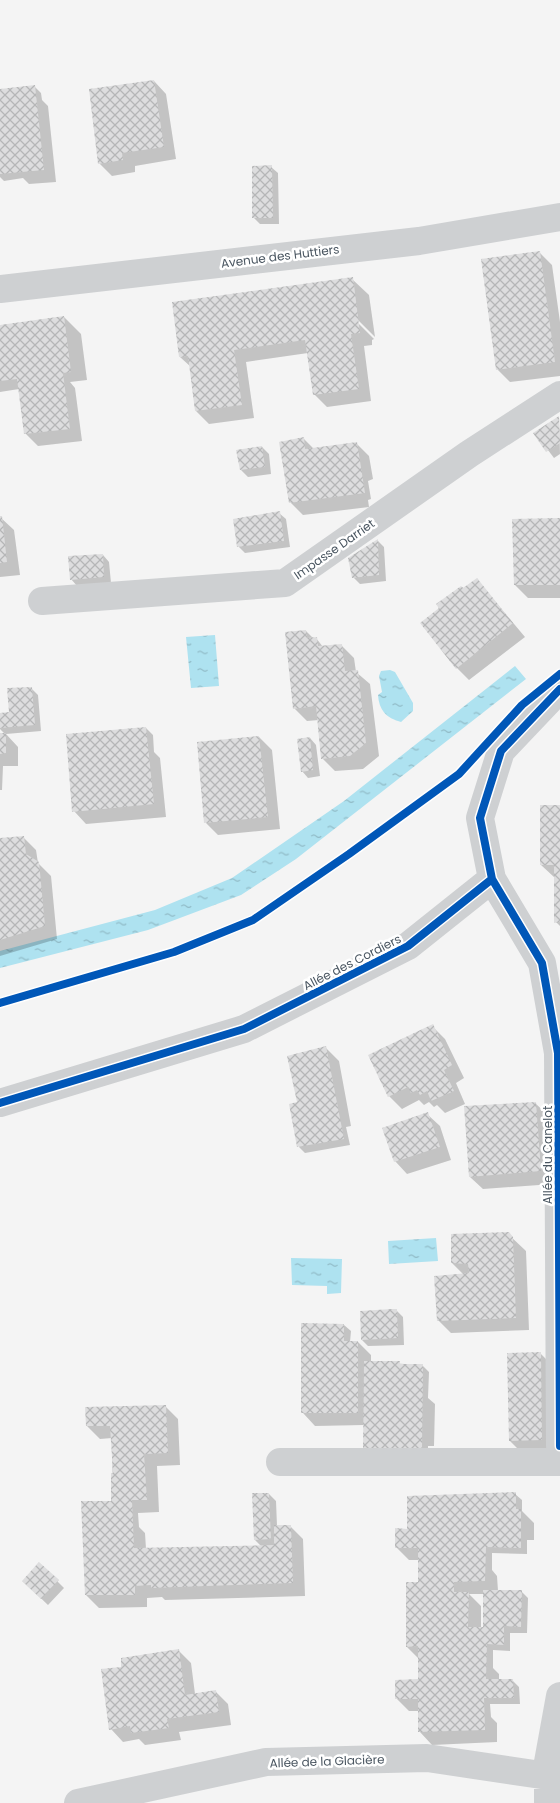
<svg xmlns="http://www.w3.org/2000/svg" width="560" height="1803" font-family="Poppins,sans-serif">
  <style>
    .water { fill: url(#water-ripples) }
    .shadow { fill: #0003; fill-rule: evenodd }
    .building { fill: url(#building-cross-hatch) }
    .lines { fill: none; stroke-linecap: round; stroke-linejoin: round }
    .street { stroke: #ced0d2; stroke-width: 28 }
    .cycleway-casing { stroke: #fff; stroke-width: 11 }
    .cycleway { stroke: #0057b8; stroke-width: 8 }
    .labels { text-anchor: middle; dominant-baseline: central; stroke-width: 5; stroke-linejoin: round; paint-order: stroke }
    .street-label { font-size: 12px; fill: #4a5661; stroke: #fff }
  </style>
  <defs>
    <pattern id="water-ripples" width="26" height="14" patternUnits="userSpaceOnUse" patternTransform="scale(1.25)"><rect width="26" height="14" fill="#aee2f0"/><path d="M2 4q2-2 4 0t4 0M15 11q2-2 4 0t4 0" fill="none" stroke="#90bac6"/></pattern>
    <pattern id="building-cross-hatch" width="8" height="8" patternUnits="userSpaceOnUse" patternTransform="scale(1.25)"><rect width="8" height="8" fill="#ddddde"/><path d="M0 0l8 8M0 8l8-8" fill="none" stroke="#b5b6b7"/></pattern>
  </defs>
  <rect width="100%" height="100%" fill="#f4f4f4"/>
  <path class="water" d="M215,635L219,686L191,688L186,637Z
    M515,666L526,679L296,859L241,895L148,930L0,968V951L155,910L232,878L344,801Z
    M390,670L395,672L413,703V711L401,722C386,718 379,710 378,695L382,692L379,676L381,671Z
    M436,1238L438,1261L389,1264L388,1241Z
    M291,1258L342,1259L341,1293L327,1294V1286L292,1285Z"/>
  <path class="shadow" d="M154,81L166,94L176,159L135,166V172L112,176L99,163Z
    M34,86L41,93L42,100L48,106L56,182L29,184L23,178L4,181L0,177V90Z
    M271,167L278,173L279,224H260L253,217Z
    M539,252L552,265L560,322V376L510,382L497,369Z
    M352,279L369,295L375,337L355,317L354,319L374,339L372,340V345L364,346L371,401L327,407L314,394L308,353L246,362L254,418L209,424L196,411L191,367L180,357Z
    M64,317L81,334L87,380L70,382L75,388L82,441L38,446L26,434L19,389L0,392V326Z
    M559,418L560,454L554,458L535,433Z
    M304,439L314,449L356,443L369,456L373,479L368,481L371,499L368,500L369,507L303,515L290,502Z
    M262,447L269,454L271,474L248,477L241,470Z
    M279,513L286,519L290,547L245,553L238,546Z
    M0,517L14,530L20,575L0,577Z
    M560,520V598H528L515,585Z
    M378,541L384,547L386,581L360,584L353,577Z
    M103,555L109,562L111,583L77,586L71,579Z
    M477,580L525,637L469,680L457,668L438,605L462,587L464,589Z
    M306,631L313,638H316L323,647L341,645L354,658L356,672L370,684L379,756L363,769L335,771L323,759L319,720L307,721L294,708Z
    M31,688L38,695L41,731L6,734L18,747V766H3L2,790H0V734H5L0,729V714H10Z
    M146,728L153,735L154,752L160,758L166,817L86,824L74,811Z
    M259,737L272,750L280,829L218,835L206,823Z
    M310,738L316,745L320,776L308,778L302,771Z
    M560,806V926L556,922L554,877L541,865Z
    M23,837L36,850L38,863L51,876L57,939L0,956V840Z
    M432,1026L445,1039L464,1078L456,1083L465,1104L445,1113L437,1105L434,1107L429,1102L424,1105L419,1100L402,1109L389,1096L369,1056Z
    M326,1048L339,1061L351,1126L346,1127L350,1145L305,1153L299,1147Z
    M536,1104L549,1116L553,1184L483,1189L470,1177Z
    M427,1114L440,1126L451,1160L407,1174L395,1161Z
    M508,1234L526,1251L529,1330L451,1333L438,1320L464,1275L452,1263Z
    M396,1310L403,1317L404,1345L368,1346L362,1340Z
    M344,1325L351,1331L350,1342H358L371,1355V1362L422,1365L429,1372L428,1398L435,1404L434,1446H428V1456L364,1425L315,1426L303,1413Z
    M540,1353L553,1366L554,1453L523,1454L510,1441Z
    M165,1406L178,1419L180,1465L157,1466L159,1512L138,1513L139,1527L145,1533L146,1549L262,1547L255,1540L269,1494L276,1501L277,1526H290L303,1539L305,1596L165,1600L162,1597L147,1598V1607L99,1608L86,1595L113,1502L112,1438L100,1439L87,1426Z
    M515,1494L522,1500V1511L534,1523V1540H527V1554L492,1553V1570L497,1576L498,1591H521L528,1598L527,1633H510V1651L493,1650V1668L499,1674V1680H512L519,1687L520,1704H490L491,1717L497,1723V1742L432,1745L420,1732L419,1711H409L397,1699L420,1680L419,1659L407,1647L419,1583V1560H409L397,1548L408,1530ZM469,1594H485L484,1628H481V1606Z
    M40,1564L64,1588L48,1605L23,1581Z
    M179,1651L191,1663L195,1694L215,1691L228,1704L231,1725L179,1732L181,1740L145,1745L139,1739L123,1742L111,1729L123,1668Z"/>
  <path class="building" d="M154,80L164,147L122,153L123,160L98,164L89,89Z
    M35,85L44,170L0,174V89Z
    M272,165L273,218H252V166Z
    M540,251L555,362L496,370L481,259Z
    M353,277L360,333L351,334L359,389L313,395L305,340L234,350L242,405L195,411L188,356L179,357L172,302Z
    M64,316L71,372L63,373L70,429L24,434L17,379L0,381V325Z
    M559,416L560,443L546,452L533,433Z
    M304,437L305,449L357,442L365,493L289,503L279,442Z
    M262,446L265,467L240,470L236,450Z
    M280,511L284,541L237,547L233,519Z
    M0,516H2L7,562L0,563Z
    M560,518V585H514L512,519Z
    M378,539L379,575L352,578L348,558Z
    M103,554L104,577L70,580L68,556Z
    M477,578L513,623L456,669L420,623L439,608L436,604L461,586L463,588Z
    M306,630L307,638L317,637L318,646L342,644L345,671L358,670L366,743L350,756L321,759L316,706L293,709L285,632Z
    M32,687L35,725L0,728V713L9,712L7,688Z
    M146,727L154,804L72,812L66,734Z
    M0,733H6V753L0,754Z
    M259,736L268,817L204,823L197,742Z
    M310,737L313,770L301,772L297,739Z
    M540,805H560V922L554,923V865H540Z
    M24,836L26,854L39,862L45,926L0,940V838Z
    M433,1024L452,1065L444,1070L454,1091L431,1101L427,1091L420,1095L417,1090L411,1093L408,1087L388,1097L368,1055Z
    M326,1046L344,1139L297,1147L289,1104L297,1102L287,1056Z
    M536,1102L541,1171L469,1177L464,1106Z
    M428,1112L440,1147L394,1162L382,1128Z
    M509,1232L513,1237L516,1318L437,1321L434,1276L469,1273L468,1264L451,1263V1234Z
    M392,1309H397L398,1338L361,1340L360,1311Z
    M301,1323L344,1324V1341H358V1413H301Z
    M541,1352L542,1440L509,1441L507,1353Z
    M364,1361H400V1364H423L422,1449H363Z
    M166,1405L168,1453L144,1454L147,1500H132L134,1548L274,1545V1525H291L293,1583L151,1588V1585L135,1586V1595H85L81,1501H111V1473H113L110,1426H86L85,1407Z
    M516,1492V1509H521V1548L486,1547L485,1581L454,1582V1592H469L468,1627H483V1590H522L521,1627L504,1626V1645L487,1644L486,1679H513L514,1698H484L485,1730L418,1732V1699H395V1680L418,1679V1646L406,1647V1582H418V1548H395V1528L407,1529V1496Z
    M252,1493H269L271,1539L254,1540Z
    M39,1562L59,1580L41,1599L22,1581Z
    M179,1649L185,1695L216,1690L219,1712L167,1719L169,1728L131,1733L130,1726L109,1730L101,1669L121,1667V1658Z"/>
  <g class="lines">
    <path class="street" d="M0,289L419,241L560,217
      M42,601L285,583L469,454L560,395
      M492,879L542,963L558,1053L560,1446
      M0,1103L244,1029L408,946L492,879L480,818L501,751L560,689
      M280,1462H560
      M78,1803L266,1762L427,1758L548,1776
      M548,1803V1762L560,1696"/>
    <defs>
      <path id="cycleway" d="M492,879L542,963L558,1053L560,1446
        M0,1003L174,952L253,920L349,854L459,774L522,705L560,674
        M0,1103L244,1029L408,946L492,879L480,818L501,751L560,689"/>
    </defs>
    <use href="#cycleway" class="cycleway-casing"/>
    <use href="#cycleway" class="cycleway"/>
  </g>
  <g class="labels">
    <g class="street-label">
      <text transform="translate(280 256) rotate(-7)">Avenue des Huttiers</text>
      <text transform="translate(334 549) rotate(-35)">Impasse Darriet</text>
      <text transform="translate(352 962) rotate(-27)">Allée des Cordiers</text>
      <text transform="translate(547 1155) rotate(-90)">Allée du Canelot</text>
      <text transform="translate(327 1761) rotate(-2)">Allée de la Glacière</text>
    </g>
  </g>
</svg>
